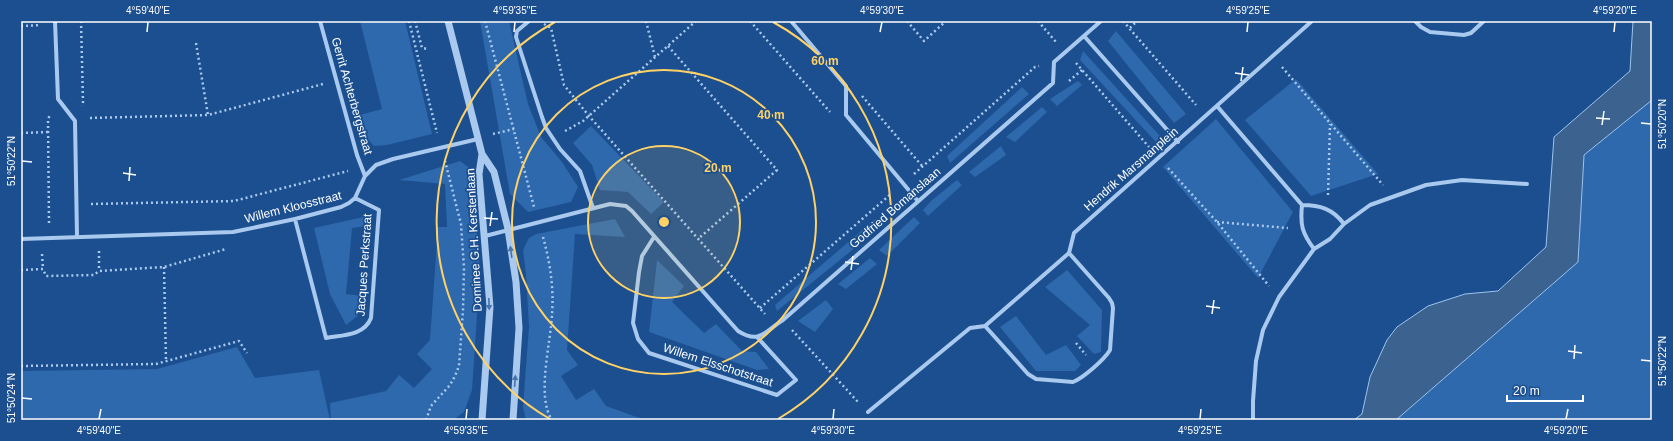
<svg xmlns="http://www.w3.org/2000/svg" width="1673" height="441" font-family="Arial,sans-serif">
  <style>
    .green { fill: #2e69ad }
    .water { fill: #3c6290; stroke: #9cc4f0 }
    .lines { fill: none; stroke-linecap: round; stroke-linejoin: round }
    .path { stroke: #a9c9ee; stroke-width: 2.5; stroke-dasharray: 2 3; stroke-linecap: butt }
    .minor { stroke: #a9c9ee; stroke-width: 4 }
    .tertiary { stroke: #a9c9ee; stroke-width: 7 }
    .oneway { fill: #4674ac }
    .ticks { fill: none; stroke: #fff; stroke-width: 1.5 }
    .ring { fill: none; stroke: #ffd166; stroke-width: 2 }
    .labels { text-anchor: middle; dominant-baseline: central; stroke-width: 3.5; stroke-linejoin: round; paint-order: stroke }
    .street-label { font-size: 12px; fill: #fff; stroke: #1b4f8f }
    .centre { fill: #ffd166; stroke: #1b4f8f; stroke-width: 2 }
    .ring-label { font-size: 12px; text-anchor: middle; font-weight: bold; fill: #ffd166; stroke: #1b4f8f; stroke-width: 3.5; stroke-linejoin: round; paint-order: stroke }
    .neatline { fill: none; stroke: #fff; stroke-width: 1.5 }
    .ticks-label { font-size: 10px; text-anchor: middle; fill: #fff }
  </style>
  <rect width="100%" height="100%" fill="#1b4f8f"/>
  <path class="green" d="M360,21H405L432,134L387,145L374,146L365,136L360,115L382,109Z
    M480,21H509L528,104L541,137L562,162L578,187L571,202L528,212L510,194Z
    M1116,31L1186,114L1174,123L1108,41Z
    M1083,51L1160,136L1156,142L1080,60Z
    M1296,79L1378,174L1311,196L1245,120Z
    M1078,81L1082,85L1057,106L1050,99Z
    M1022,87L1029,94L950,163L947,156Z
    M1652,100V420H1396L1578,262L1584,155Z
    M1042,107L1047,112L1015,142L1006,137Z
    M1216,119L1293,212L1258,278L1163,167Z
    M591,126L664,202L651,214L628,192L600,190L592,165L573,143Z
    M1001,146L1006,155L975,177L969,172Z
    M460,161L472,170L480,270L472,390L464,412L453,420H331L330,403L386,391L399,375L414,388L432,369L417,354L430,340L438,227H447L445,184L399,180Z
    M957,180L962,185L928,216L923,210L931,201Z
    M368,216L367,226L352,228L346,294L363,296L361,313L346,325L330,294L314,228Z
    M914,217L920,223L887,256L879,250Z
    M615,219L625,237L575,234L567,350L578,365L561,376L576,400L594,389L606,406L645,420H526L523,407L529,327L526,274L523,250L529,238L536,234Z
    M875,219L883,225L777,311L775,305Z
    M870,258L877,264L846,289L838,284Z
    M657,260L684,286L672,302L704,333L716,324L742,351L756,352L769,369L757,370L649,332Z
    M1067,270L1102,310L1101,352L1094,354L1077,336L1090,325L1045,287Z
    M826,300L833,309L815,332L798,321Z
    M1016,316L1046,355L1066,345L1081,365L1075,371H1036L1000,327Z
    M237,347L255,378L319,370L330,420H89L21,418V371L157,369Z"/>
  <path class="water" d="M1633,21H1652V100L1584,155L1578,262L1396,420H1354L1362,414L1370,377L1387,340L1397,327L1428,306L1465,294L1498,291L1546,247L1554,137L1630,71Z"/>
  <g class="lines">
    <path class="path" d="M81,21L83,102L82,106
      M409,21L437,133
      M415,21L422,48L428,49
      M485,21L534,207
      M646,21L655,57
      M750,21L830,112
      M907,21L924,41L946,21
      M1038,21L1056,42
      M1123,21L1196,105
      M544,24L551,28L564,85L589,116L765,314
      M21,26L41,25
      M1130,28L1137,21
      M196,43L208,115
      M668,46L777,170L698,239
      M1076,63L1149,147
      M1282,67L1383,185
      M1069,81L1082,70
      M862,96L923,167
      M90,118L208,115L323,84
      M565,131L583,121L696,21
      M21,133L48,132
      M493,134L514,129
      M1168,168L1217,222L1269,286
      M914,174L1035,67L1039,66
      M1328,195L1330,124
      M91,204L234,201L348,171
      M1217,222L1288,228
      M49,223L48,120L50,114
      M543,237C550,262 554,288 552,314C551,342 536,397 552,420
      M99,251V271
      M42,254L43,269
      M164,267L166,361
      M21,270L43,269L46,276L94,275L99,271L164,267L226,249
      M760,308L892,193
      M792,330L858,402
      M1076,343L1086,355
      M21,366L156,364L239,341L247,353
      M426,420L431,406L450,385L455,376L459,366L463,310L464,268L461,224L445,161"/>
    <path class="minor" d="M55,21L58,99L75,121L77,236
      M320,21L357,155L365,176
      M529,21L517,31L516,37L542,117L546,128L560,149L580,171L593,208
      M791,21L846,86V115L917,200
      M1415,21L1421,27L1430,32L1464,35L1471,33L1484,21
      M1084,36L1178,142
      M1217,106L1302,205C1300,225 1302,233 1314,249
      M1302,205C1320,205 1333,209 1344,224
      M295,219L326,338C342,335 364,336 371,318L379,210L355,198
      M485,236L610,204L626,206L632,211L738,331C760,345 765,331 783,320L1053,83L1054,62L1101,21
      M654,237L642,256L639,272L633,323L638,339L649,353L777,395L796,380L757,337
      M21,239L233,232L295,219L341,207L349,203L355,198L365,176L376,165L393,159L478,139
      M985,326L1028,374L1036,379L1073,382C1083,378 1104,360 1110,350L1113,308L1112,303L1109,298L1069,253
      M868,412L970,328L985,326L1069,253L1074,233L1312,21
      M1253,420V401L1256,361L1263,330L1279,297L1314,249L1330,239L1344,224L1370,205L1426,185L1462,180L1527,184"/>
    <path class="tertiary" d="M448,21L482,154L494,172L508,229L516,282L519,328L513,420
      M482,420L490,307L479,174L482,154"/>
  </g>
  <defs><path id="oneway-solid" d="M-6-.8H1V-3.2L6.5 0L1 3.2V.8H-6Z"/></defs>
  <g class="oneway">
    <use href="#oneway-solid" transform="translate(511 252) rotate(-98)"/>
    <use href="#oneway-solid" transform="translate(489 304) rotate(88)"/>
    <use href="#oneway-solid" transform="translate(515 381) rotate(-86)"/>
  </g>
  <path class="ticks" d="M147,32L148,22M514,32L515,22M880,32L882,22M1247,32L1248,22M1614,32L1615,22M1235,73L1249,75M1241,81L1243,67M1596,118L1610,119M1641,123L1651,124M1602,125L1604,111M22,161L32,162M123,173L136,175M129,181L130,167M484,218L498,219M490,226L492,212M845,262L859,264M851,270L853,256M1206,306L1220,308M1212,314L1214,300M1568,351L1582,353M1574,359L1575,345M1641,360L1651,361M22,398L32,399M99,419L101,409M466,419L467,409M833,419L834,409M1200,419L1201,409M1566,419L1568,409"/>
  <circle cx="664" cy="222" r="76" fill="#ffd166" fill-opacity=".12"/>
  <g class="ring">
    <circle cx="664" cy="222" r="76"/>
    <circle cx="664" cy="222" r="152"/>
    <path d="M550 419A228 228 0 0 1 555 22M773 22A228 228 0 0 1 778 419"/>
  </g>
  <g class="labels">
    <g class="street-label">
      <text transform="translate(352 96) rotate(74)">Gerrit Achterbergstraat</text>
      <text transform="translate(1131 169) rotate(-41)">Hendrik Marsmanplein</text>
      <text transform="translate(293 207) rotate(-14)">Willem Kloosstraat</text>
      <text transform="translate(895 208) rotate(-41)">Godfried Bomanslaan</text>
      <text transform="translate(474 240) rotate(-93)">Dominee G.H. Kerstenlaan</text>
      <text transform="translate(364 265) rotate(-86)">Jacques Perkstraat</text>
      <text transform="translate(718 365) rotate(18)">Willem Elsschotstraat</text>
    </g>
  </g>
  <circle cx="664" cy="222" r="6" class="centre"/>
  <g class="ring-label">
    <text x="825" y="65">60 m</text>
    <text x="771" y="119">40 m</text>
    <text x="718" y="172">20 m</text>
  </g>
  <rect width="1673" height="441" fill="none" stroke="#1b4f8f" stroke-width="44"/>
  <path d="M1507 395v6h76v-6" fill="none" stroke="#ffffff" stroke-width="2"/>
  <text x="1513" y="395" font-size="12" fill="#ffffff" stroke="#1b4f8f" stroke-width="3" paint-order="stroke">20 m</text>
  <rect x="22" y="22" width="1629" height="397" class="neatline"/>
  <g class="ticks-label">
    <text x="148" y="14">4°59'40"E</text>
    <text x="515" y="14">4°59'35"E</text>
    <text x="882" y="14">4°59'30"E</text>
    <text x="1248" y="14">4°59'25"E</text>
    <text x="1615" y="14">4°59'20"E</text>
    <text transform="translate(1662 124) rotate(-90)" y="4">51°50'20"N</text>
    <text transform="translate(11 161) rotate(-90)" y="4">51°50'22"N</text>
    <text transform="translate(1662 361) rotate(-90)" y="4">51°50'22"N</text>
    <text transform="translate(11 398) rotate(-90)" y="4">51°50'24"N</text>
    <text x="99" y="434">4°59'40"E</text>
    <text x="466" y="434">4°59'35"E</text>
    <text x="833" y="434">4°59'30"E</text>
    <text x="1200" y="434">4°59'25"E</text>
    <text x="1566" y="434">4°59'20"E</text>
  </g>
</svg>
